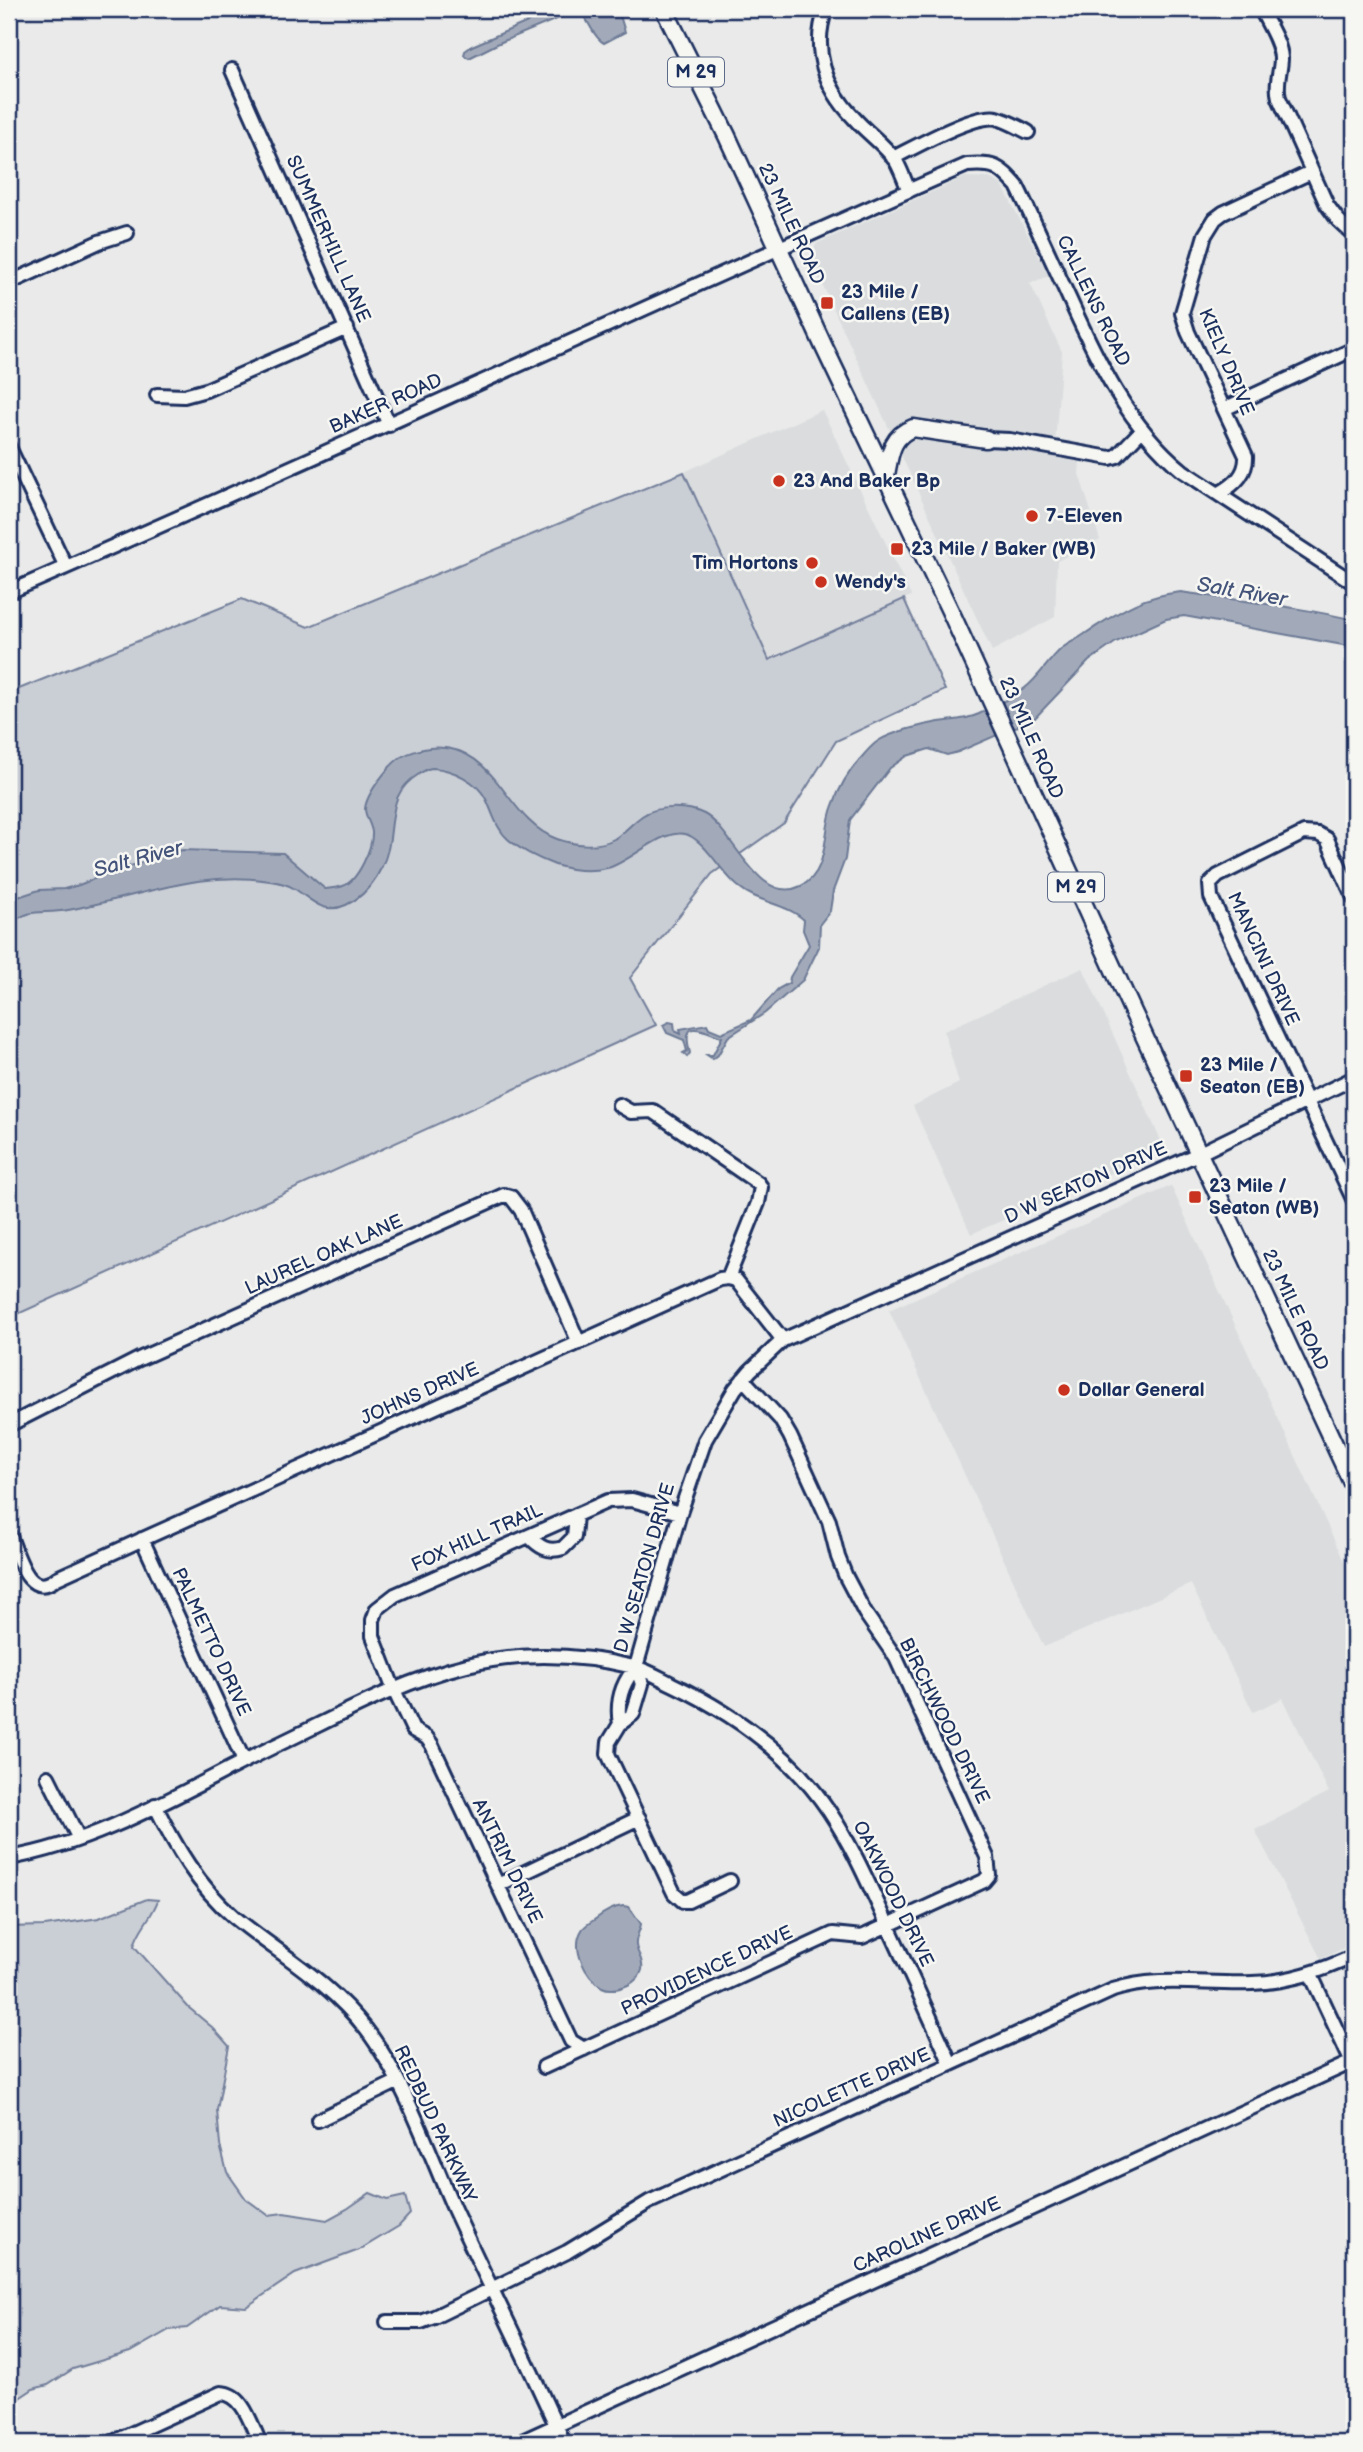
<svg xmlns="http://www.w3.org/2000/svg" width="1363" height="2452" font-family="'Balsamiq Sans',sans-serif">
  <style>
    .built { fill: #dadcde }
    .green { fill: #caced5; stroke: #727e9a; stroke-width: 2 }
    .water { fill: #a2aaba; stroke: #6c7995; stroke-width: 2 }
    .lines { fill: none; stroke-linecap: round; stroke-linejoin: round }
    .minor-casing { stroke: #1b2f5e; stroke-width: 18 }
    .major-casing { stroke: #1b2f5e; stroke-width: 21 }
    .minor { stroke: #f6f6f2; stroke-width: 12 }
    .major { stroke: #f6f6f2; stroke-width: 16 }
    .poi-dot { fill: #c8321e; stroke: #f6f6f2; stroke-width: 2.5 }
    .labels { text-anchor: middle; dominant-baseline: central; stroke-width: 5; stroke-linejoin: round; paint-order: stroke }
    .shield { fill: #f6f6f2; stroke: #5d6b8a; stroke-width: 2 }
    .shield-label { font-size: 18px; font-weight: bold; fill: #1b2f5e }
    .street-label { font-size: 19px; fill: #1b2f5e; stroke: #f6f6f2 }
    .poi-label { font-size: 19px; font-weight: bold; fill: #1b2f5e; stroke: #f6f6f2; text-anchor: start }
    .water-label { font-size: 21px; font-style: italic; fill: #44547a; stroke: #f6f6f2 }
  </style>
  <rect width="100%" height="100%" fill="#e9eae9"/>
  <filter id="ink" filterUnits="userSpaceOnUse"><feTurbulence type="fractalNoise" baseFrequency=".0143" numOctaves="2"/><feDisplacementMap in="SourceGraphic" scale="14" xChannelSelector="R" yChannelSelector="G"/><feConvolveMatrix kernelMatrix="1 2 1 2 8 2 1 2 1" color-interpolation-filters="sRGB"/></filter>
  <g filter="url(#ink)">
    <path class="built" d="M965,177L989,178L1002,185L1049,276L1030,283L1062,352L1054,457L1080,462L1079,474L1100,540L1057,561L1055,617L992,651L811,260L816,244Z
      M822,410L911,596L769,661L684,472Z
      M1083,968L1165,1150L971,1234L913,1106L959,1083L944,1031Z
      M1171,1186L1354,1583V1943L1321,1959L1255,1830L1329,1792L1283,1698L1253,1712L1191,1584L1044,1647L889,1310Z"/>
    <path class="green" d="M684,472L769,660L904,599L945,690L836,741L784,823L712,874L630,978L656,1025L9,1318V693L242,599L308,627Z
      M147,1899L158,1900C152,1918 138,1929 134,1946L188,2007L213,2028L229,2046L217,2110L220,2145L227,2172L246,2199L268,2215L284,2213L327,2220L347,2209L370,2193L387,2200L405,2196L410,2214L399,2226L359,2250L295,2274L246,2307L220,2305L187,2328L169,2330L130,2352L73,2369L48,2385L33,2389L9,2405V1927L45,1926L99,1918Z"/>
    <path class="water" d="M558,9H618L625,32L604,43C591,36 590,17 576,11L499,43L469,58L464,55L465,51L472,46Z
      M1181,592C1239,601 1297,606 1354,620V647L1184,616L1166,619L1116,642L1089,661L1034,719L958,752L947,755L929,749L907,756L890,768L850,820L845,859L833,891L830,911L820,924L819,947L803,980L765,1013L728,1037L718,1055L713,1059L707,1055H713L722,1037C703,1031 680,1016 690,1053L687,1057L683,1053L687,1051L684,1040L667,1033L663,1025L669,1022L674,1023L675,1031L681,1034L680,1029L707,1024L709,1028L721,1033L751,1020L778,989L789,983L790,977L809,945L803,930L804,920C786,903 758,903 739,887C723,875 708,846 692,837C668,821 631,863 607,868C590,872 571,870 555,865C539,859 522,851 509,840C496,829 493,813 486,799C477,781 452,769 433,768C427,768 424,771 419,774C392,791 394,809 390,838C387,864 371,894 346,905C324,915 313,901 295,889C289,885 278,882 270,881C200,869 136,898 68,910C41,915 32,906 9,925V900L39,890L64,889L79,885L111,872L182,850L283,853L325,889C331,888 338,888 343,886C358,881 373,847 372,832C371,824 365,816 365,809C366,794 389,765 401,757C408,753 421,749 429,748C496,740 504,820 557,839C574,845 598,848 614,839C624,833 632,823 642,816C657,805 688,806 704,814C733,829 758,907 801,886C829,873 823,833 832,808C838,790 848,772 861,758C866,752 872,745 878,741C892,732 922,725 939,722C953,720 966,720 979,714C994,706 1012,698 1025,688C1039,677 1048,661 1061,649C1068,643 1078,639 1086,633C1119,612 1140,596 1181,592Z
      M623,1906L629,1907L641,1924C640,1931 635,1938 636,1945C637,1954 644,1960 642,1970C640,1977 634,1982 628,1985C619,1989 610,1991 602,1987C585,1977 571,1948 582,1930C584,1926 591,1922 594,1920C603,1913 612,1907 623,1906Z"/>
    <g class="lines">
      <defs>
        <path id="minor" d="M826,9C811,49 825,88 854,118C867,133 884,144 896,161C901,170 905,181 909,191
          M1261,9C1267,23 1280,41 1281,58C1281,72 1275,83 1279,98L1327,205L1338,220L1354,235
          M232,70L389,425
          M893,158C915,147 975,113 997,118C1008,121 1018,127 1028,132
          M9,283L99,242L127,233
          M157,395L184,396L206,390L347,328
          M1224,409L1354,349
          M986,439L1010,440L1110,458L1117,456L1142,430
          M9,447L66,567
          M1218,494C1233,486 1247,475 1246,456L1188,332L1182,313L1205,235L1215,219L1223,213L1311,172
          M9,592C330,453 647,305 967,165C995,163 999,166 1017,186C1035,223 1052,261 1069,298C1098,362 1128,426 1183,471L1354,583
          M1354,898L1327,839L1318,834L1304,833L1218,876L1210,884L1211,897L1354,1201
          M619,1105L631,1112L653,1111L758,1183L761,1187L758,1203L728,1278
          M9,1425L139,1359L504,1195L511,1197L521,1210L579,1343
          M9,1534C18,1555 28,1602 57,1578L132,1544L720,1279L728,1278L736,1280L783,1340
          M529,1536C539,1547 548,1553 563,1548L574,1537L576,1515
          M142,1539L244,1761
          M636,1667L642,1684L633,1714L620,1724C616,1702 622,1683 636,1667L680,1513L705,1440L735,1389L750,1371L783,1340L1200,1153L1354,1078
          M620,1724L609,1742L608,1754L674,1893L683,1901H688L730,1881
          M48,1777L79,1839
          M155,1805C175,1846 198,1886 233,1916C279,1954 328,1980 366,2029C403,2077 429,2152 454,2209C490,2287 529,2364 564,2443
          M9,1858C104,1842 193,1785 279,1744C340,1715 401,1681 467,1665C521,1652 579,1654 634,1667C647,1670 660,1678 672,1684C733,1713 790,1753 829,1811C851,1844 867,1880 884,1917C907,1966 929,2015 951,2064
          M498,1885L639,1818
          M1311,1975L1354,2067
          M584,2049L571,2041L432,1745L427,1738L413,1730L394,1690L373,1636V1620L377,1609L395,1595L608,1501L632,1500L680,1513
          M544,2067L833,1934L862,1937L984,1881L989,1875L987,1857L896,1658L865,1613L846,1577L838,1557L829,1521L790,1436L780,1419L743,1379
          M318,2120L397,2082
          M387,2322H421L434,2317L567,2252L649,2202L1113,1990C1159,1975 1205,1985 1252,1983C1289,1982 1321,1971 1354,1956
          M111,2443L221,2393C244,2394 251,2425 260,2443
          M518,2443L1352,2062"/>
        <path id="major" d="M664,9L727,136L824,347L953,617L1133,1012L1354,1487
          M886,475C890,454 891,436 913,428L986,439"/>
      </defs>
      <use href="#minor" class="minor-casing"/>
      <use href="#major" class="major-casing"/>
      <use href="#minor" class="minor"/>
      <use href="#major" class="major"/>
    </g>
  </g>
  <g class="poi-dot">
    <rect x="820" y="296" width="14" height="14" rx="3.5"/>
    <circle cx="779" cy="481" r="7"/>
    <circle cx="1032" cy="516" r="7"/>
    <rect x="890" y="542" width="14" height="14" rx="3.5"/>
    <circle cx="812" cy="563" r="7"/>
    <circle cx="821" cy="582" r="7"/>
    <rect x="1179" y="1069" width="14" height="14" rx="3.5"/>
    <rect x="1188" y="1190" width="14" height="14" rx="3.5"/>
    <circle cx="1064" cy="1390" r="7"/>
  </g>
  <g class="labels">
    <g class="shield">
      <rect x="668" y="57.5" width="56" height="29" rx="5"/>
      <rect x="1048" y="872.5" width="56" height="29" rx="5"/>
    </g>
    <g class="shield-label">
      <text x="696" y="72">M 29</text>
      <text x="1076" y="887">M 29</text>
    </g>
    <g class="street-label">
      <text transform="translate(791 224) rotate(65)">23 MILE ROAD</text>
      <text transform="translate(328 239) rotate(66)">SUMMERHILL LANE</text>
      <text transform="translate(1093 301) rotate(64)">CALLENS ROAD</text>
      <text transform="translate(1226 362) rotate(67)">KIELY DRIVE</text>
      <text transform="translate(386 404) rotate(-24)">BAKER ROAD</text>
      <text transform="translate(1031 738) rotate(66)">23 MILE ROAD</text>
      <text transform="translate(1263 959) rotate(65)">MANCINI DRIVE</text>
      <text transform="translate(1086 1183) rotate(-24)">D W SEATON DRIVE</text>
      <text transform="translate(324 1255) rotate(-24)">LAUREL OAK LANE</text>
      <text transform="translate(1295 1310) rotate(65)">23 MILE ROAD</text>
      <text transform="translate(420 1394) rotate(-24)">JOHNS DRIVE</text>
      <text transform="translate(477 1538) rotate(-24)">FOX HILL TRAIL</text>
      <text transform="translate(645 1568) rotate(-74)">D W SEATON DRIVE</text>
      <text transform="translate(211 1642) rotate(65)">PALMETTO DRIVE</text>
      <text transform="translate(944 1721) rotate(64)">BIRCHWOOD DRIVE</text>
      <text transform="translate(507 1861) rotate(64)">ANTRIM DRIVE</text>
      <text transform="translate(893 1894) rotate(64)">OAKWOOD DRIVE</text>
      <text transform="translate(707 1971) rotate(-25)">PROVIDENCE DRIVE</text>
      <text transform="translate(852 2088) rotate(-24)">NICOLETTE DRIVE</text>
      <text transform="translate(435 2124) rotate(65)">REDBUD PARKWAY</text>
      <text transform="translate(927 2235) rotate(-24)">CAROLINE DRIVE</text>
    </g>
    <g class="poi-label">
      <text x="841" y="292">23 Mile /<tspan x="841" dy="22">Callens (EB)</tspan></text>
      <text x="793" y="481">23 And Baker Bp</text>
      <text x="1046" y="516">7-Eleven</text>
      <text x="911" y="549">23 Mile / Baker (WB)</text>
      <text x="798" y="563" text-anchor="end">Tim Hortons</text>
      <text x="835" y="582">Wendy's</text>
      <text x="1200" y="1065">23 Mile /<tspan x="1200" dy="22">Seaton (EB)</tspan></text>
      <text x="1209" y="1186">23 Mile /<tspan x="1209" dy="22">Seaton (WB)</tspan></text>
      <text x="1078" y="1390">Dollar General</text>
    </g>
    <g class="water-label">
      <text transform="translate(1242 592) rotate(10)">Salt River</text>
      <text transform="translate(138 859) rotate(-15)">Salt River</text>
    </g>
  </g>
  <rect width="1363" height="2452" fill="none" stroke="#f6f6f2" stroke-width="35"/>
  <rect x="18" y="18" width="1328" height="2417" fill="none" stroke="#1b2f5e" stroke-width="2.5" filter="url(#ink)"/>
</svg>
